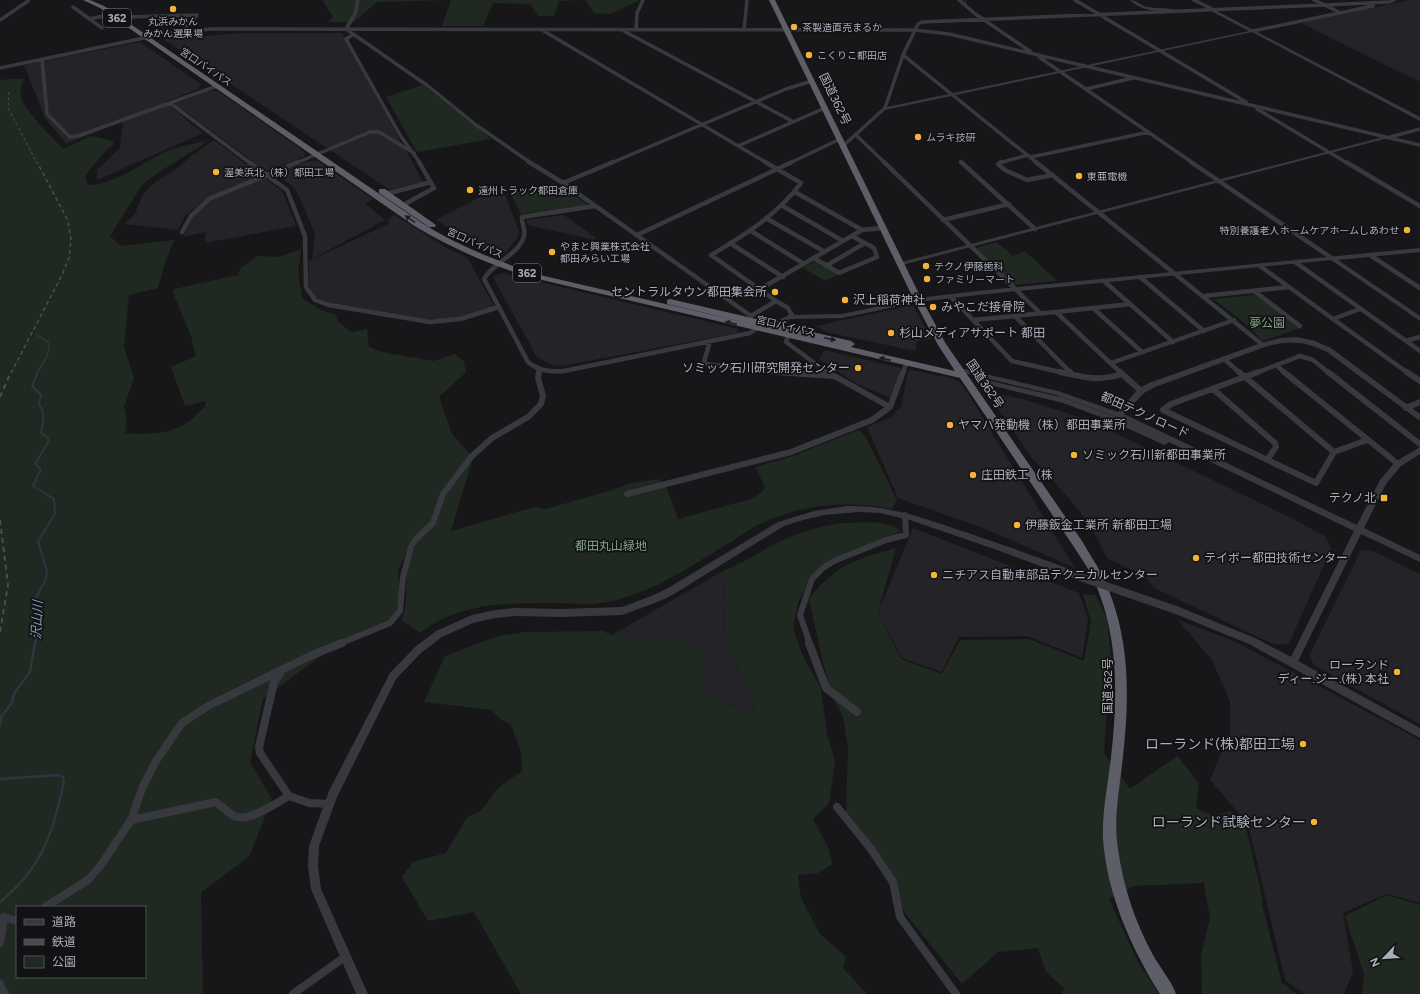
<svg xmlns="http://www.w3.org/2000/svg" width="1420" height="994" font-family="Figtree,'Noto Sans JP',sans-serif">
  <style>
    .built { fill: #242327 }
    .green { fill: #1f2821; fill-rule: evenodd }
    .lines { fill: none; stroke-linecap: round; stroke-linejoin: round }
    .stream-far3 { stroke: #2d363e; stroke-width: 1 }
    .stream-far2 { stroke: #2d363e; stroke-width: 1.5 }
    .stream-far1 { stroke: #2d363e; stroke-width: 2 }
    .stream { stroke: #2d363e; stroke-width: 2.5 }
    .minor-far3 { stroke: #38393f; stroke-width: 3.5 }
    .minor-far2 { stroke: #38393f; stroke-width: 4.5 }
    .minor-far1 { stroke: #38393f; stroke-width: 6 }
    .minor { stroke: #38393f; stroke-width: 8 }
    .tertiary { fill: #38393f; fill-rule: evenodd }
    .trunk { fill: #5d5e67; fill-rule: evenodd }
    .rail-far2 { stroke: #4c4d54; stroke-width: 1; stroke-dasharray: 3 2.5; stroke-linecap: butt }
    .rail-far1 { stroke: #4c4d54; stroke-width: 1.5; stroke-dasharray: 4 3; stroke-linecap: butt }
    .rail { stroke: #4c4d54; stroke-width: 2; stroke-dasharray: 5 4; stroke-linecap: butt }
    .tertiary-bridge { stroke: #38393f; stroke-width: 8 }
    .oneway { fill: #1d1d21 }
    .poi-dot { fill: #f1b438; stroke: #121215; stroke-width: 1.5 }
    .labels { text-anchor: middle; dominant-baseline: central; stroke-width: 3.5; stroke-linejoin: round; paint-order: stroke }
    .far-poi-label { font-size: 10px; fill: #aaaeb9; stroke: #121215; text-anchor: start }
    .far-street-label { font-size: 10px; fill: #aaaeb9; stroke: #121215 }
    .shield { fill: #121215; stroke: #7c7f88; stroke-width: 1 }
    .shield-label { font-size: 11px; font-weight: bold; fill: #aaaeb9 }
    .street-label { font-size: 12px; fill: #aaaeb9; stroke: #121215 }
    .poi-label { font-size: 12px; fill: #aaaeb9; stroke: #121215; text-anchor: start }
    .park-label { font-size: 12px; fill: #81a483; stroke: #121215 }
    .water-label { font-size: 13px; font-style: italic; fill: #819cb4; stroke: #121215 }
    .near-poi-label { font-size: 14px; fill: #aaaeb9; stroke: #121215; text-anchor: end }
  </style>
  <rect width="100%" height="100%" fill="#17171a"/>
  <path class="built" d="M1409,0H1420V82L1301,23Z
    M244,33H342L423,182L390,190L163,39Z
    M140,42L201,84L198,89L165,102L203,133L97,180V170L120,148L123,121L66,144L45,118L24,65Z
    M209,91H218L305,152L304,157L266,171L175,104Z
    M214,140L259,174L258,176L204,200L185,216L178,230L124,224L138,211L136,210L143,195L154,183L179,167L190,157Z
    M308,161H318L373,199L365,203L385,220L312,259L315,233L296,190L277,173Z
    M265,178L283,192L296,226L205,243L206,232L183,237L190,221L204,205L213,199Z
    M505,195L519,231L517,239L506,252L495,253L462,237L436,220L478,198Z
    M395,215L448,249L467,257L494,306L492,308L456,318L427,320L329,304L315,297L308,288L309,261L388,224L389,218Z
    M564,215L596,238L595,240L528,225L526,220Z
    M503,273L738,329L737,333L562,366L552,365L537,357L496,283L494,278L496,275Z
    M913,305L931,339L917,341L915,351L826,332L816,326Z
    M825,350L901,368L891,398L857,384L819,359Z
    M912,370L954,379L962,384L1075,568L983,528L898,498L867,427L891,417L901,407L908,371Z
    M986,391L1026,400L1088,420L1293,519L1326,537L1331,549L1289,644H1273L1154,588L1146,577L1107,558L1089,523L1059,487L1031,457Z
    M913,528L1079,593L1088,618L1082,658L1027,636L959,637L942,672L902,658L878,612Z
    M1361,550L1373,551L1420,574V724L1314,665L1309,656Z
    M723,571L725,638L758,717L703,694L612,635Z
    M1178,620L1236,642L1420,740V903L1387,894L1343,913L1353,972L1344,994H1304L1285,980L1248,824L1210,780L1230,732V701L1212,660Z"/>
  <path class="green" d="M322,0H580L559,1L554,16H538L530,4L493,3L483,26H442L451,0L377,2L354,22H328L333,17Z
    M585,0H640L611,14L594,13Z
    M10,79H25C21,85 20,90 21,97C24,110 53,138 63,149L91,136L113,141V145L105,151L85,176L88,185C116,184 142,163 167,151C181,145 195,145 209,139L201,146L159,172L142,185L110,236L121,246L174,240L164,266L158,288L129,295L124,347L134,378L124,407L127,421L125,433C160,435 181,434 205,406L206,401L185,406L171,367L196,356L191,336L173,293L174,289L238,275L241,268L257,256L280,257L301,249L298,274L302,298L319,309L336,315L338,322L352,332L367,329L369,347L382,352L433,361L455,354L464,361L466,372L439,397L452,434L473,458L451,531L534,507L546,509L609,491L631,483L660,479L667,489L678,519L747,500C754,497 762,494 765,487L755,467L793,456L859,430L866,437L897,500L892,509C849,500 800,504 760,524C749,529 739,537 729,543C689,567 649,596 601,603C587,605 573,603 559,603C510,603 461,601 420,633L401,620C413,598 398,569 417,545L408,548L398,571L401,602L391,621L322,655L263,699L250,762L272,799L249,857L201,892L203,994H0V80ZM17,907H145V977H17Z
    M423,85L491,139L417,152L386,97Z
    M555,183L590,206L521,214L510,193L539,189Z
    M997,242L1013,256L1025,251L1057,281L1014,285L976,248Z
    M815,261L838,275L825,281L803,268Z
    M1255,295L1300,328L1263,341L1240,319L1213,299Z
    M844,523C862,523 886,519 901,531L832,559L812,576L798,603L793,628L802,654L821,689L827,733L835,762L829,803L813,819L829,849L832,864L818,873L798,875L801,898L820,934L846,957L843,968L867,994H521L474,912L428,921L402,877L413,862L446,853L467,817L481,811L499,787L522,771L521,752L511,725L501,719L491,710L424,702L445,656L498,636L525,632L603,631L612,635L707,645L703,694L758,717L725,638L723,571C741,564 756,554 773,545C795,533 820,526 844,523Z
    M896,548L878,612L901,659L942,674L960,640L1029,639L1084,661L1091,622L1083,594L1095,595L1107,618L1113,676L1107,701L1104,753L1130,789L1177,756L1199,783L1196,808L1214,816L1230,811L1245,824L1261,891L1263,908L1282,983L1297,994H1202L1201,956L1210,918L1204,883L1134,886L1109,899L1138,962L1159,994H1061L1065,989L1046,972L1038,948L998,952L962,984L905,913L893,882L846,812L848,746L843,717L831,693L822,658L809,599C836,564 855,560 896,548Z
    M1387,895L1420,905V994H1362L1364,974L1345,916Z"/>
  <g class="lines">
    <path class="stream-far3" d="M965,0L966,5"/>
    <path class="stream-far2" d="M37,335L48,342L49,349L47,356L37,373"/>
    <path class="stream-far1" d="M35,644L39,626L36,598L46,579L47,572L38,541L55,514L54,499L33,486L41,469L35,464L48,442V438L41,433C43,422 46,414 39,404L41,395L32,386L38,372"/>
    <path class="stream" d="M0,726L1,717L11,704L15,692L30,672L35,643
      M0,779L59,775L63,777L64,782C52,834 43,867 0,902"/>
    <path class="minor-far3" d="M358,0L355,14L346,29L428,86L476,125L531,163
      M959,0L974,13L1031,52
      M1075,0L1246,102
      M1194,0L1212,9
      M1314,0L1341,13
      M73,7L102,28
      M124,17L197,15L183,31
      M89,19L113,14
      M0,20L28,1
      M542,30L767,163
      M622,30L792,121
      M636,30L637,13L643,0
      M744,30L747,0
      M1253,31L1373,6
      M353,35L346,39L400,135L420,163
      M903,55L1037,163
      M1039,57L1193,163
      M42,59L47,114L70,137L78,136L217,86
      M0,68L163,34L211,29L915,30L949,34L1420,145
      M1086,89L1133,78
      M170,103L250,163
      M1257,109L1347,163
      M856,135L885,163
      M1390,137L1420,129
      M738,146L825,108
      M843,146L885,108L903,55L918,24L922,22L1325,5L1389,2L1394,0
      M1031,157L1149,132
      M296,163L370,132H379L414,153
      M611,163L786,89L812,81
      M790,163L840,139
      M999,163L1028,155"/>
    <path class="minor-far2" d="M249,162L287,190L305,236L306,287L315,300L329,305L430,322L460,319L499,307
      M529,162L563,183L751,316L776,301L711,255C745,235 777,215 801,183L765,162
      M884,162L1040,313
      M961,162L1035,229
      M1001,162L998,164L1005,170L1027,180L1053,175
      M1036,162L1263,345
      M1191,162L1333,259
      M1346,162L1420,206
      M563,183L613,162
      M795,192L862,230
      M386,194L431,182
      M403,205L434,188L419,162
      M781,205L843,241
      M595,206L522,217C521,223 526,229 524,236C519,255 493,262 484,279L528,362C539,371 550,372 564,371L750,333L756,329
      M766,218L825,252
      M943,220L1009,204
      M751,231L804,264
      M182,232L191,216L209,199L298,162
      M637,235L792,162
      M730,243L783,277
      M1370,255L1420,288
      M814,258L839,273L877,257L874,248L852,236
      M1295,262L1420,351
      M826,266L865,243
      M1260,266L1289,287
      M1140,277L1204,331
      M1104,281L1173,342
      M760,289L862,230L883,228
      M1254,291L1300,326
      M1204,296L1289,287L1333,319L1360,309
      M951,297L973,320L1056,312L1121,373
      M776,301L788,308L793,317
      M1093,308L1142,352
      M1056,312L1130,304
      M1015,316L1071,373
      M1333,319L1408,373
      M973,320L1012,361L1064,373
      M788,336L786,342L828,373
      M710,341L704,362L706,364L786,373
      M1406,341L1420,337
      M1224,359L1240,373
      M1111,363L1234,320
      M1276,365L1285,373
      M539,373V369
      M903,373L906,364
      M1256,373L1300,356L1313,360L1329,373"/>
    <path class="minor-far1" d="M776,372L833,376
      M827,372L890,407
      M1060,372C1085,377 1096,382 1122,374
      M1070,372L1072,374
      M1120,372L1141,391
      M1239,372L1334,452
      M1258,372L1171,404L1163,410L1316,483L1334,452L1367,440
      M1284,372L1398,464
      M1328,372L1420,444
      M1407,372L1420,381
      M1213,389L1275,443L1276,447L1267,460
      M1406,408L1420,402
      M627,494L791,452L872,420L890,407L903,372
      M339,644L390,623L400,611L403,577L411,547L416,539L433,523L443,494L471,457L492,438L528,417L541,404L543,396L538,378L539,372
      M810,644L800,615L812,579L823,568L834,561L886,540L906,535L905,515"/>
    <path class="minor" d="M809,643L826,688L857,712
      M280,674L274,682L259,747L260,753L289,796L309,803L330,804
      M837,807L871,849L893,882L900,917L956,994
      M131,820L216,802C222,806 227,812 234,816C248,823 276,803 289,796
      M45,907L88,880L101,865L131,820L143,786L156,761L182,723L208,706L312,655L342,643
      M0,943L4,917L17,921
      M0,984L5,994
      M293,994L346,956"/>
    <path class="tertiary" d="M1130,0C1137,0 1141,6 1148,7C1158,9 1169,7 1178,11L1176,12C1160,10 1143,13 1130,0Z
      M1213,9L1420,117V121L1252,32L885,110L882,108L1249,31L1211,11V10Z
      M1387,136L1392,137L902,265L900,266L897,264L898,263Z
      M1420,248V252L1338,260L1420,316V321L1331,260L987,294L918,302L842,318L790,319L771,327L768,325L789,315L842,314L918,298L987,290Z
      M1297,337L1315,341L1331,348L1420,414V421L1327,352C1304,341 1289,340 1265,347L1155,387L1144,393L1124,414L1357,525L1380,480L1395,462L1420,447V454L1401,466L1386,484L1364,528L1420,555V562L1361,534L1298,661L1420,728V738L1249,644L1173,613L1172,610L1173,607L1176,606L1179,607L1255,638L1291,657L1354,531L1169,442L1165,445L1162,444L1114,422L1063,403L978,382L974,380L978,378L1065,398L1117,417H1116L1056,395L960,372L956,370L960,368L1058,391L1118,412L1138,389L1149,383L1261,343L1281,338Z
      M847,506C889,505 923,518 962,531C1004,545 1045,560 1086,575L1087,578L1086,581L1083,582L997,550L910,520L880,513L858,512L825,515L803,520L784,526L674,594L660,601L622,615L561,617L516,616L495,618L473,623L442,637L421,653L396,679L337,797L319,846L318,866L321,889L368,994H356L311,889L308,866L309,846L329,791L390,673L415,647L436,631L472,615L495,610L516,608L561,609L622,607L654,595L668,588L778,522L814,511Z"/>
    <path class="trunk" d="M83,0H90L104,6L422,223C460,247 501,263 544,276L955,371L938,345L914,300L769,0H775L922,300L946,344L1082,541C1088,552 1096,563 1102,575C1130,633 1130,693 1123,756C1120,787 1113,818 1118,849C1123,886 1135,922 1153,955C1160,968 1171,980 1176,994H1160C1131,948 1107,894 1103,839C1102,811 1108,784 1111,757C1118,695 1119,633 1092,576C1087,566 1080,557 1074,547L960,378L542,280C498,269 455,250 416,227L100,8Z
      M379,189H385L436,225L435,227H429L379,193Z
      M670,299L851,341L855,344L851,347L667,304V300Z"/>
    <path class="rail-far2" d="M9,92L8,108L37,163"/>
    <path class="rail-far1" d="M11,373L62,275L69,258L71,240L68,221L37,162"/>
    <path class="rail" d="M0,397L11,372
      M0,520L8,585L0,632"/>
    <path class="tertiary-bridge" d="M1083,578L1176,610"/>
  </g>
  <defs><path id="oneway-solid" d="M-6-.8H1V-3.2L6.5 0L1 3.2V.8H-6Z"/></defs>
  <g class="oneway">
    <use href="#oneway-solid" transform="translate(410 219) rotate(-146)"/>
    <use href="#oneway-solid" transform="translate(731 323) rotate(-167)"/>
    <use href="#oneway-solid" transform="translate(830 339) rotate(13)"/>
    <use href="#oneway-solid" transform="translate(885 359) rotate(-167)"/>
  </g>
  <g class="poi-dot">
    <circle cx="173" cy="9" r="4"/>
    <circle cx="794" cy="27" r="4"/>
    <circle cx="809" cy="55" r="4"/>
    <circle cx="918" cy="137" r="4"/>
    <circle cx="216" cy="172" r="4"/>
    <circle cx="1079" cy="176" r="4"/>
    <circle cx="470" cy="190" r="4"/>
    <circle cx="1407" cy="230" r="4"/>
    <circle cx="552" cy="252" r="4"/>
    <circle cx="926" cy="266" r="4"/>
    <circle cx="927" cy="279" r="4"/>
    <circle cx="775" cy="292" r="4"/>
    <circle cx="845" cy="300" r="4"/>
    <circle cx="933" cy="307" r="4"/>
    <circle cx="891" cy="333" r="4"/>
    <circle cx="858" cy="368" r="4"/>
    <circle cx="950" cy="425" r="4"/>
    <circle cx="1074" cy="455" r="4"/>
    <circle cx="973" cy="475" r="4"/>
    <rect x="1380" y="494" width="8" height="8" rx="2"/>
    <circle cx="1017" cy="525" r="4"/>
    <circle cx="1196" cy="558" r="4"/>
    <circle cx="934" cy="575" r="4"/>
    <circle cx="1397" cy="672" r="4"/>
    <circle cx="1303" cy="744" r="4"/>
    <circle cx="1314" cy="822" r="4"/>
  </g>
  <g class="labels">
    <g class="far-poi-label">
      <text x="173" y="21" text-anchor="middle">丸浜みかん<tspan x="173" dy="12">みかん選果場</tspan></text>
      <text x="802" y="27">茶製造直売まるか</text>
      <text x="817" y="55">こくりこ都田店</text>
      <text x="926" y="137">ムラキ技研</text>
      <text x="224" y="172">渥美浜北（株）都田工場</text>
      <text x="1087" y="176">東亜電機</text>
      <text x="478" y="190">遠州トラック都田倉庫</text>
      <text x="1399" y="230" text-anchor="end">特別養護老人ホームケアホームしあわせ</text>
      <text x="560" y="246">やまと興業株式会社<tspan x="560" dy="12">都田みらい工場</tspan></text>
      <text x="934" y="266">テクノ伊藤歯科</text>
      <text x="935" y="279">ファミリーマート</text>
    </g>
    <g class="far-street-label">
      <text transform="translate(206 67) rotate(34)">宮口バイパス</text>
      <text transform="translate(475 243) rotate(24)">宮口バイパス</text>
      <text transform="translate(786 326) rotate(13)">宮口バイパス</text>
    </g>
    <g class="shield">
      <rect x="103" y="9" width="28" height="18" rx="3"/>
      <rect x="513" y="264" width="28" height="18" rx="3"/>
    </g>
    <g class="shield-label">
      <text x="117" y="18">362</text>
      <text x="527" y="273">362</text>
    </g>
    <g class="street-label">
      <text transform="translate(835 99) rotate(64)">国道362号</text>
      <text transform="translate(985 384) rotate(56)">国道362号</text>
      <text transform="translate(1145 415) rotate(24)">都田テクノロード</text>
      <text transform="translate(1108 686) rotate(-90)">国道362号</text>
    </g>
    <g class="poi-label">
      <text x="767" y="292" text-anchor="end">セントラルタウン都田集会所</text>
      <text x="853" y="300">沢上稲荷神社</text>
      <text x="941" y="307">みやこだ接骨院</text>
      <text x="899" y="333">杉山メディアサポート 都田</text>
      <text x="850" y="368" text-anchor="end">ソミック石川研究開発センター</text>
      <text x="958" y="425">ヤマハ発動機（株）都田事業所</text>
      <text x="1082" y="455">ソミック石川新都田事業所</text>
      <text x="981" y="475">庄田鉄工（株</text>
      <text x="1376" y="498" text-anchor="end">テクノ北</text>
      <text x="1025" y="525">伊藤鈑金工業所 新都田工場</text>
      <text x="1204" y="558">テイボー都田技術センター</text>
      <text x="942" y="575">ニチアス自動車部品テクニカルセンター</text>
      <text x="1389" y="665" text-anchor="end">ローランド<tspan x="1389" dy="14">ディー.ジー.(株) 本社</tspan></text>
    </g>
    <g class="park-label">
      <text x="1267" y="323">夢公園</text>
      <text x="611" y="546">都田丸山緑地</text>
    </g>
    <g class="water-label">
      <text transform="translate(37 620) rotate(-87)">沢山川</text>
    </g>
    <g class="near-poi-label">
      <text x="1295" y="744">ローランド(株)都田工場</text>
      <text x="1306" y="822">ローランド試験センター</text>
    </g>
  </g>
  <rect x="16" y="906" width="130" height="72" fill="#121215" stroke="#4f5057"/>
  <rect x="24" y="919" width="20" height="6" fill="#38393f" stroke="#4f5057"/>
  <text x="52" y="926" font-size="12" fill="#aaaeb9">道路</text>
  <rect x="24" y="939" width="20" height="6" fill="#4c4d54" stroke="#4f5057"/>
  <text x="52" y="946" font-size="12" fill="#aaaeb9">鉄道</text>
  <rect x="24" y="956" width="20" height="12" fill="#1f2821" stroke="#4f5057"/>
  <text x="52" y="966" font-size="12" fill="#aaaeb9">公園</text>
  <g transform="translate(1384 958) rotate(245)" stroke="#121215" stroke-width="3" paint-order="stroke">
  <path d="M0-3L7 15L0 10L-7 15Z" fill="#aaaeb9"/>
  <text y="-6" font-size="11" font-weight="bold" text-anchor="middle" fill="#aaaeb9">N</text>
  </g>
</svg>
